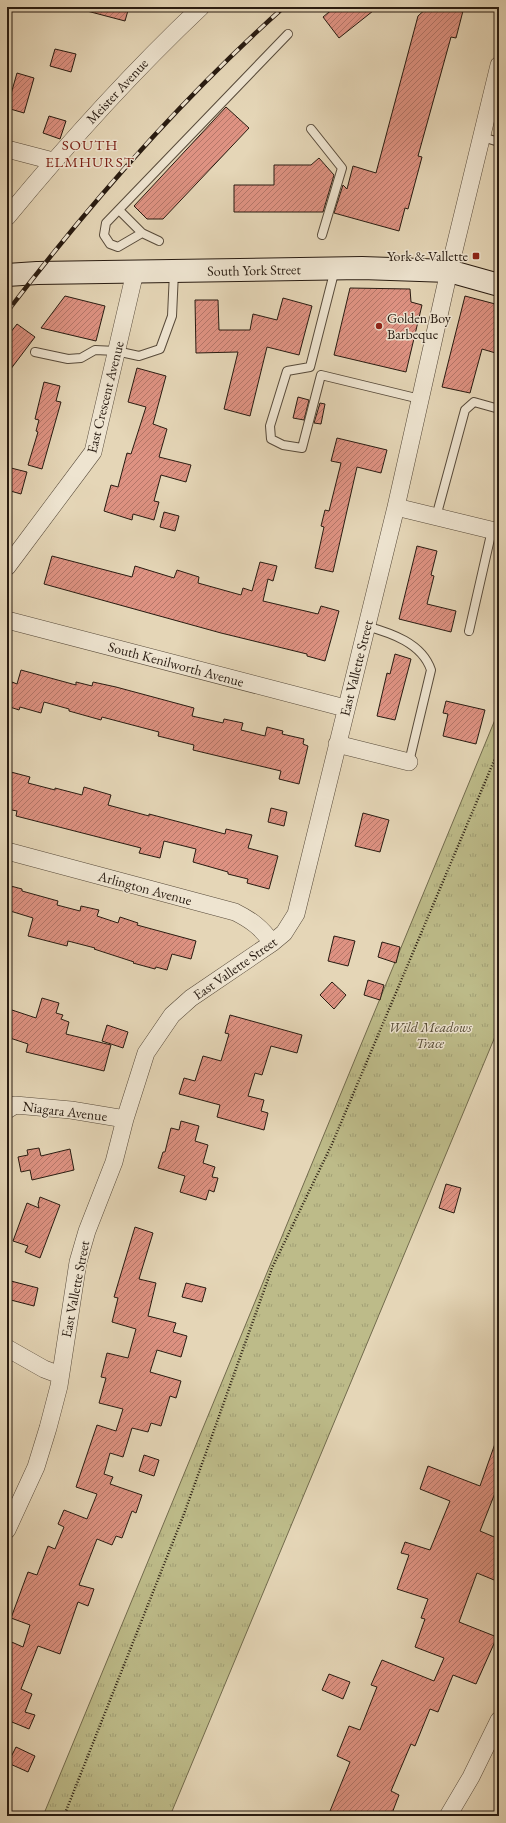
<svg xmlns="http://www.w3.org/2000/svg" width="506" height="1823" font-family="'EB Garamond',serif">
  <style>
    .grass { fill: url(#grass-tufts); stroke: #726b4d }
    .building { fill: url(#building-hatch); stroke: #281b11 }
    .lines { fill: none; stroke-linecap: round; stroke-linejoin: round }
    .service-casing { stroke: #574a3a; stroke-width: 10 }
    .minor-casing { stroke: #574a3a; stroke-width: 18 }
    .secondary-casing { stroke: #281b11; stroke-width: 24 }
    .path { stroke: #281b11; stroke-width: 2.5; stroke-dasharray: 1 2; stroke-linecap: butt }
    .service { stroke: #eee4d0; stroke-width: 8 }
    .minor { stroke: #eee4d0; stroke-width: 17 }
    .secondary { stroke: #eee4d0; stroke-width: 22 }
    .rail-casing { stroke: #281b11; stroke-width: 4.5 }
    .rail { stroke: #eee4d0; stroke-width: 3; stroke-dasharray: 9; stroke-linecap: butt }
    .poi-dot { fill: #8f2418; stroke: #eee4d0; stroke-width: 1.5 }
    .labels { text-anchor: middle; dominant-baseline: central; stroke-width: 3; stroke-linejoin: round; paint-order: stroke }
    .street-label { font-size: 14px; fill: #281b11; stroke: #eee4d0 }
    .poi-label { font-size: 14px; fill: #281b11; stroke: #eee4d0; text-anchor: end }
    .park-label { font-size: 14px; font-style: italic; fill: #554b35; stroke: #eee4d0 }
    .neighbourhood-label { font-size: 15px; letter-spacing: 1px; fill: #7a1f14; stroke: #eee4d0 }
  </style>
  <defs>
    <pattern id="grass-tufts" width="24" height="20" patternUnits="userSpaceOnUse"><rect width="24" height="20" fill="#bdbb89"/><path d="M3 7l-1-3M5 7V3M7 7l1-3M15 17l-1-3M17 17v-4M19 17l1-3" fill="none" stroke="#a2a075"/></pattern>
    <pattern id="building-hatch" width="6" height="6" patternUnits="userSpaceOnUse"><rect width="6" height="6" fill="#de9282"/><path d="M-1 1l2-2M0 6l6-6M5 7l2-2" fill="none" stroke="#b47669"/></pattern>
  </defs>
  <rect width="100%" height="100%" fill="#e5d6b7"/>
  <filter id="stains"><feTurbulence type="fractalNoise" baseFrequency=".005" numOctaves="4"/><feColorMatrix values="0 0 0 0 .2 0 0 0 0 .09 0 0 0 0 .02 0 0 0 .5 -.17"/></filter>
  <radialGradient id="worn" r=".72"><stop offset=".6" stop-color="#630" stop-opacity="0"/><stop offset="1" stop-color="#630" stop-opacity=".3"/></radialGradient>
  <path class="grass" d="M499,710V1027L170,1816H43Z"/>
  <path class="building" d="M87,7H129L125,21L87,11Z
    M335,7H378L339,38L323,17Z
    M428,7H464L456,38L451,37L418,156L422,157L408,209L405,208L399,231L334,213L343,185L347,189L353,166L376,173L418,16Z
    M55,49L76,54L71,72L50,66Z
    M17,73L34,78L24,113L7,108Z
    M226,107L249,128L163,219H147L134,206Z
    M49,116L66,121L60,139L43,133Z
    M319,158L334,175L323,212H234V185H274V165H311Z
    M350,288L410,289L411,302L422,305L406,372L334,355Z
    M65,296L105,306L96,341L41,328Z
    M465,296L499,305V354L482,349L470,393L442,387Z
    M283,298L312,306L299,355L267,347L250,416L224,409L238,352L196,353L195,300H218L219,330H250L253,314L277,320Z
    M17,324L35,337L7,374V337Z
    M137,368L166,376L153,424L167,429L159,457L191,465L186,482L161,475L154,501L159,502L154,520L133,514L132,520L104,511L111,485L118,487L127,453L131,454L146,407L128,402Z
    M44,382L60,386L56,401L61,402L42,469L28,465L38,432L36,431L39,420L35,419Z
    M298,397L309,400L304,420L293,418Z
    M320,403L325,404L321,424L314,423Z
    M337,438L387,450L381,473L357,467L333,572L315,568L324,527L321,526L325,510L329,511L341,463L331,461Z
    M7,467L27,472L21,494L7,490Z
    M164,512L179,516L175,531L160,527Z
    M417,546L437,551L431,575L434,576L427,604L456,611L451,632L399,619Z
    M52,556L132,577L135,566L174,578L177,570L199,577L198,583L241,595L243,588L252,591L260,562L277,566L273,581L268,579L263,601L318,614L321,606L339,611L325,661L307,656V654L221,633L44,584Z
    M395,654L411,659L395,720L377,716L387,673L390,674Z
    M21,670L76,685V682L92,686L93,682L116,687L194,708L192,716L223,723L224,719L243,723L241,730L265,736L267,727L283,731L282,734L304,739L303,744L308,746L299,784L279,779L281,771L193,750L194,745L158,736L159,732L102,717L101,720L69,711V709L44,702L41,713L20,707L19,710L7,706L12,682L17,684Z
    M446,701L485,710L476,744L443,736L448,714L443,713Z
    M7,771L30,777L28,783L55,790V788L82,795L84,787L111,795L108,805L149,816V814L225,834L226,829L252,835L248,848L278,856L269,889L247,883L248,879L228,874V872L193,862L196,849L164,841L160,858L139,853L141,848L16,816L17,811L7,809Z
    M271,808L287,812L284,826L268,822Z
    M363,813L389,820L380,852L355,846Z
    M7,885L22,889V891L58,901L57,905L80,911L81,906L99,910L97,916L118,923L120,917L138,923L137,925L196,941L191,959L172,954L167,970L156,967L155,969L133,963L134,962L94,949L95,948L68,941L67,946L28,936L33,918L7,910Z
    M334,936L355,941L348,966L328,961Z
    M382,942L400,947L396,963L378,957Z
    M368,980L384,985L380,1000L364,995Z
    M332,982L346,995L334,1009L320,995Z
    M42,998L59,1003L56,1013L63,1015L61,1019L69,1022L66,1034L111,1045L104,1071L26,1052L28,1044L7,1037V1017L9,1018L12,1010L36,1018Z
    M230,1015L302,1035L297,1053L271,1046L262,1075L255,1073L248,1096L264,1100L261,1111L268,1113L264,1130L217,1117L220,1105L179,1094L184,1078L195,1081L203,1056L221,1061L229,1034L225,1033Z
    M107,1025L128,1032L123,1048L102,1041Z
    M181,1121L199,1126L195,1141L208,1145L203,1163L215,1167L212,1177L218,1178L214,1192L209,1190L206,1200L180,1192L185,1176L158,1168L163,1152H165L171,1128L179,1130Z
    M39,1148L41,1156L70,1149L74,1170L32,1180L30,1170L21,1172L18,1157L28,1155L27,1150Z
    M446,1184L461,1188L454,1213L439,1208Z
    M40,1197L60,1205L40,1258L25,1252L28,1246L13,1241L27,1203L39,1208L38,1204Z
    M135,1227L153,1233L139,1279L156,1283L148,1316L176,1323L173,1332L187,1336L181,1357L157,1350L150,1372L181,1381L176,1398L170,1396L161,1426L151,1423L148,1432L132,1428L123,1457L110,1453L104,1474L113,1477L110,1484L142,1495L136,1513L132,1511L122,1538L116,1536L112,1545L97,1539L79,1585L94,1589L88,1606L78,1602L60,1654L38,1646L21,1689L32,1694L25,1712L35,1715L29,1729L7,1720V1640L23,1647L30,1625L11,1618L28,1572L37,1575L48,1546L55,1549L64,1527L58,1524L64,1510L87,1519L97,1494L76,1487L97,1425L116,1431L123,1409L99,1403L106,1378L101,1377L107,1353L128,1358L136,1329L112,1322L118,1298L114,1297Z
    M7,1280L38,1288L34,1306L7,1299Z
    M186,1283L206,1288L202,1302L182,1297Z
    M497,1438H499V1483L480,1531L499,1539V1582L477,1573L459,1622L497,1637L476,1684L453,1675L438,1712L430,1709L415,1746L411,1744L391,1791L399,1795L391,1816H328L350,1762L337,1756L349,1726L360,1730L377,1687L371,1685L382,1660L434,1681L444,1658L415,1647L425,1619L421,1618L428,1599L397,1589L409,1555L401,1553L405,1542L430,1550L450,1501L420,1489L428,1466L480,1486Z
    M144,1455L159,1460L154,1476L139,1471Z
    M329,1674L350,1682L343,1699L322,1690Z
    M16,1747L35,1756L28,1772L8,1763Z"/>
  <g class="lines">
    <defs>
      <path id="service" d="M311,129L342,168L322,235
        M482,137L499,142
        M119,210L142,233L159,241
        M142,233L118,247L110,244L104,235L106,223L288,34
        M335,269L310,367L287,371L270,426L271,439L283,445L302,448L321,375L420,399
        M35,352L68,359L81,358L95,350L116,351L139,356L160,349L172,316L174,272
        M436,517L465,410L474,402L499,409
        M366,626C391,633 422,643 431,670L409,762
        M469,631L492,530"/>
      <path id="minor" d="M7,149L53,161
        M7,217C68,143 131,73 201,7
        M396,507L499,532
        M7,567L93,452L135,272
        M7,620L345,708
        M337,744L409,762
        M7,851L235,912C251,920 262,928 272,943
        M7,1110L15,1105L71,1110L125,1119
        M7,1348L44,1369L60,1375
        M7,1530L36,1467L48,1428L59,1386L78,1262L87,1231L114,1162L125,1119L146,1053L172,1015L191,998L272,943L284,933L296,914L396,507L449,271L499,65
        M448,1816L471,1777L499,1720"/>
      <path id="secondary" d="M7,275L37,273L362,268L449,271L499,285"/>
    </defs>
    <use href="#service" class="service-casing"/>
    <use href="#minor" class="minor-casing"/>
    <use href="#secondary" class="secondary-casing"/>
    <path class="path" d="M64,1816L184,1514L272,1268L332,1144L499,749"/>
    <use href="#service" class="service"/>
    <use href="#minor" class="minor"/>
    <use href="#secondary" class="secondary"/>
    <defs>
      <path id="rail" d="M7,312C91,202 181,99 284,7"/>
    </defs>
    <use href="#rail" class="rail-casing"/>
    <use href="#rail" class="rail"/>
  </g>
  <g class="poi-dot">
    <rect x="472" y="252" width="8" height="8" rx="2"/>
    <circle cx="379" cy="326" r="4"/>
  </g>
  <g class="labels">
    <g class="street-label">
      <text transform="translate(117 91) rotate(-47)">Meister Avenue</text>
      <text transform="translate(254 270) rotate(-1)">South York Street</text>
      <text transform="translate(105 397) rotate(-76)">East Crescent Avenue</text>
      <text transform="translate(176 664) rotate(15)">South Kenilworth Avenue</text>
      <text transform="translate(356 668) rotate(-76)">East Vallette Street</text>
      <text transform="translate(145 888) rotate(15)">Arlington Avenue</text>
      <text transform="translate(235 968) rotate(-35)">East Vallette Street</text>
      <text transform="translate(65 1111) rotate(7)">Niagara Avenue</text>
      <text transform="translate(75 1289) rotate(-79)">East Vallette Street</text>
    </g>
    <g class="poi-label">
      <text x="468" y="256">York &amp; Vallette</text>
      <text x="387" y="318" text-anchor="start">Golden Boy<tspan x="387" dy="16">Barbeque</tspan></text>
    </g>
    <g class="park-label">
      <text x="430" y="1027">Wild Meadows<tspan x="430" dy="16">Trace</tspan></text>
    </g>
    <g class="neighbourhood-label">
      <text x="90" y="144">SOUTH<tspan x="90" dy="17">ELMHURST</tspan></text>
    </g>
  </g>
  <rect width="506" height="1823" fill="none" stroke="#e5d6b7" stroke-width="24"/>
  <rect x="8" y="8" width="490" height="1807" fill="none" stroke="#281b11" stroke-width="2"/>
  <rect x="12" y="12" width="482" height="1799" fill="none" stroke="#281b11"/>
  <rect width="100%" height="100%" filter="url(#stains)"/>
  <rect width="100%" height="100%" fill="url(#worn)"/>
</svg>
